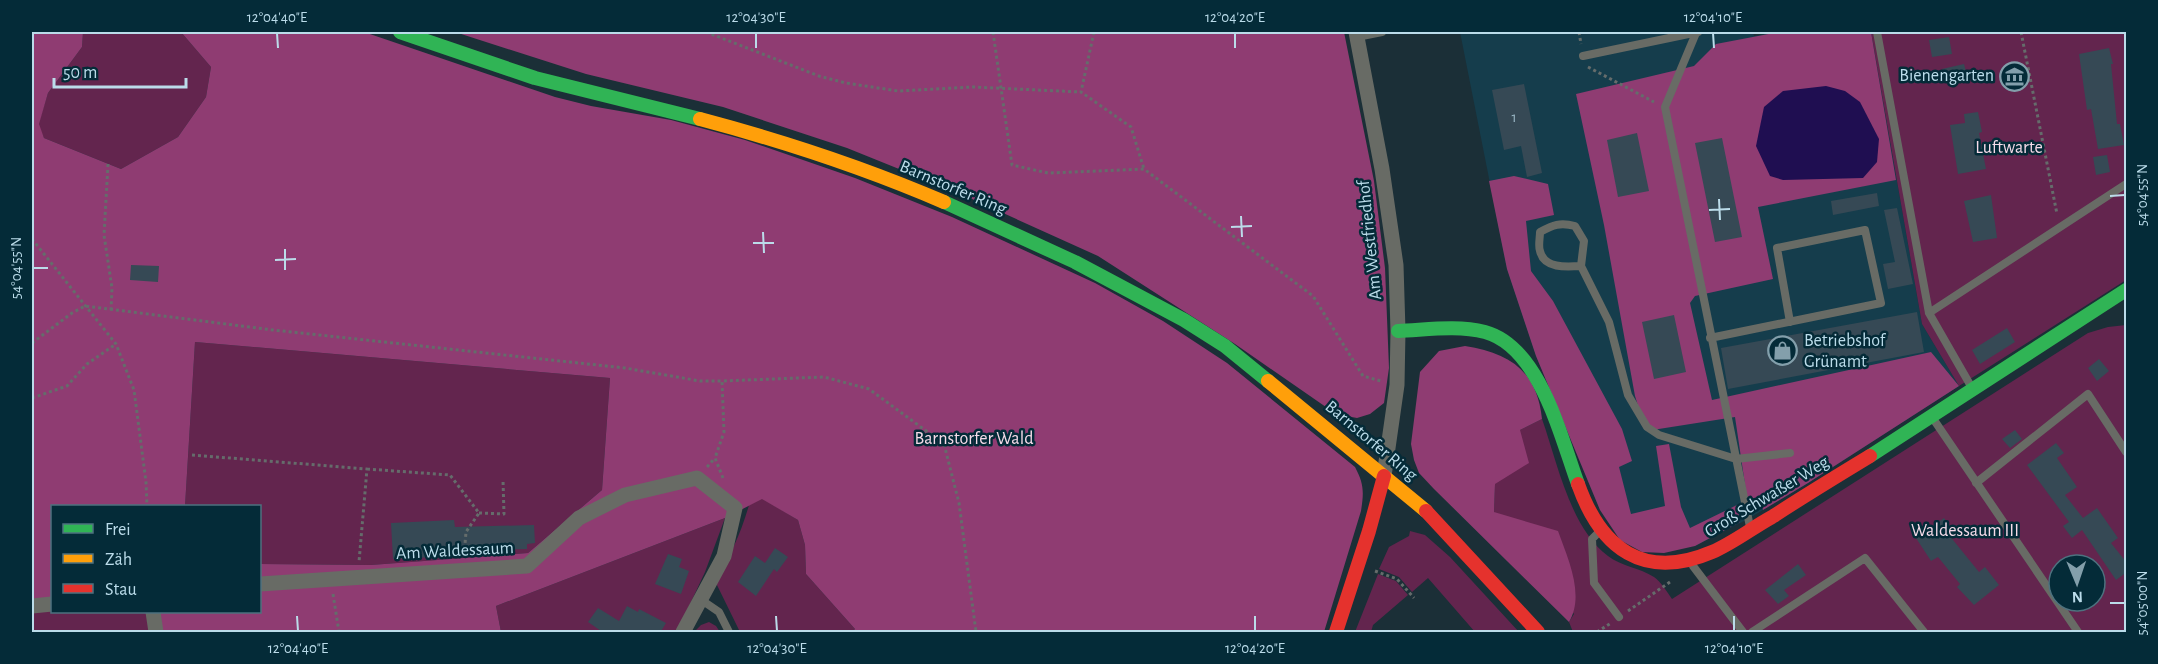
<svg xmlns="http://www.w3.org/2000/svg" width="2158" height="664" font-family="'Alegreya Sans',sans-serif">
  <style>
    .built { fill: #153d4c }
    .green { fill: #63254e; fill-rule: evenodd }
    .forest { fill: #8f3c72 }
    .water { fill: #1f0e51 }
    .building { fill: #364955 }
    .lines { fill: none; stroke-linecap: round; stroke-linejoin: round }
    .path { stroke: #656c6b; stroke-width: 3; stroke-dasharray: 3 3; stroke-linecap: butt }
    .lane { stroke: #686b65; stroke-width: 8 }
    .street { stroke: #686b65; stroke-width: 15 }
    .fast { stroke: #30b455; stroke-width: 14 }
    .slow { stroke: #ff9f0a; stroke-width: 14 }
    .jam { stroke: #e5322d; stroke-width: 14 }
    .ticks { fill: none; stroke: #bbdcea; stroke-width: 2 }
    .labels { text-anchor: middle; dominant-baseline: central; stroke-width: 5; stroke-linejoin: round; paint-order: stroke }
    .number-label { font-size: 15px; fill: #9ab7c5 }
    .poi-label { font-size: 18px; fill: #bbdcea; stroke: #042b38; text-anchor: end }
    .park-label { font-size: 18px; fill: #f6dbe9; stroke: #042b38 }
    .street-label { font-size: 18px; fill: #bbdcea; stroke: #042b38 }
    .neatline { fill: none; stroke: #bbdcea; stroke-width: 2 }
    .ticks-label { font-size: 15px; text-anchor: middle; fill: #bbdcea }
  </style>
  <rect width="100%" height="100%" fill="#1b2f37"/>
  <path class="built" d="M1460,32H1753L1754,36L1779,32H1871L1922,324L1959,386L1808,483L1748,519L1695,546L1600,510L1536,356L1507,269Z"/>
  <path class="green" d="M83,32H181L211,67L206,97L178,137L121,169L44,138L38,125L48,93L82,47Z
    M1871,32H2126V280L1959,386L1922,324Z
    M2126,325V632H1573L1569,622L1574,614L1494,512L1495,484L1520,430L1542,419C1557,461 1570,528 1608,556C1621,566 1640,568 1654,577C1661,582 1667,592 1672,599L2088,333L2108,327ZM2059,565H2095V601H2059Z
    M195,342L610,378L602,490L528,553L371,565L260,564V506H185Z
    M762,498L798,520L805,545L806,574L855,629L852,632H740L715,581C730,557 741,533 749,505Z
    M725,518L705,572L677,632H501L496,606Z
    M1410,531L1425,535L1450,557L1519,632H1475L1428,578L1412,592L1399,577L1379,569L1389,547L1409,536Z
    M1378,574L1396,581L1408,595L1373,625L1371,632H1355Z
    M52,610V612H148L150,632H32V612Z
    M709,622L716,626L720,632H694L701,625Z"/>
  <path class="forest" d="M32,32H83L82,47L48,93L39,124L44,138L121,169L178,137L206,97L211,67L181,32H364L555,97L591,106L671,120L745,140L855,178L952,217L1095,283L1163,321L1227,363L1355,467C1364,484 1364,492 1361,511L1324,632H852L855,629L806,574L805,545L798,520L762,499L725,518L496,606L501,632H156L153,612H260V564L371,565L528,553L602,490L610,378L195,342L185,506H52V604L32,606Z
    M455,32H1344L1374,181L1385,268L1389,368L1384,403L1370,414L1357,418L1336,414L1235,344L1098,256L961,194L847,148L723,107L586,74Z
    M1779,32H1871L1896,180L1758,207L1773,279L1695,296L1690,303L1712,400L1931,352L1959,386L1808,483L1763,510L1759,498H1747L1735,417L1646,431L1635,396L1604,225L1576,94L1694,66L1716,44Z
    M1514,176L1548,184L1554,215L1526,221L1531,271L1553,301L1622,429L1632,461L1619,467L1631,514L1665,506L1656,446L1669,444L1681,507L1690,528L1737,505L1740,522L1695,546L1664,553L1642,552L1620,540L1600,510L1536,356L1507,269L1489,181Z
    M1465,346C1510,353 1537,371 1542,419L1520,430L1529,463L1495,484L1494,512L1558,531C1568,559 1585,595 1569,622L1434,489L1419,473L1414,460L1411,444L1420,372L1439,351Z"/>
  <path class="water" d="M1826,86L1845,91L1860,102L1879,139L1877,162L1863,178L1783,180L1770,176L1756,146L1764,107L1783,91Z"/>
  <path class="building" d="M1949,37L1952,54L1932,57L1929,40Z
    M2109,48L2113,64H2111L2117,124H2120L2124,145L2098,149L2091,109L2087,110L2079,54Z
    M1964,64L1968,79L1944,83L1942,69Z
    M1524,84L1542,173L1527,177L1521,146L1504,150L1492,90Z
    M1978,112L1982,132L1979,133L1986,169L1958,174L1950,125L1965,123L1964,114Z
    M1637,133L1649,191L1618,197L1607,140Z
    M1722,138L1742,237L1715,242L1695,143Z
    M2107,155L2110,172L2096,175L2093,157Z
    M1877,193L1879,206L1833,215L1831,201Z
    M1991,195L1997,238L1973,242L1964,201Z
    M1897,208L1913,284L1888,289L1883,264L1895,262L1884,210Z
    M131,265L159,266L158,282L130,280Z
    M1917,312L1924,352L1728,389L1721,348Z
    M1674,315L1686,372L1654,379L1642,322Z
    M2007,328L2015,342L1980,364L1972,350Z
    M2099,359L2109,371L2097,381L2088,368Z
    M2015,430L2022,439L2010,448L2002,439Z
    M2056,443L2064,453L2057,458L2077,487L2065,495L2083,518L2097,508L2118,538L2111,543L2127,563V572L2116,580L2082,530L2072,538L2063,526L2069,522L2027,465Z
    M1944,518L1954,532L1949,535L1979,572L1985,567L1999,585L1974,605L1957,587L1960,584L1938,557L1931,561L1916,538Z
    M454,520L455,527L534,525L535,543L527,544V549L456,551V556L393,559L391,523Z
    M775,548L788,557L777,572L774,569L756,596L738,582L755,556L765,563Z
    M668,554L682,559L679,567L689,571L681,594L655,584Z
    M1798,564L1806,575L1784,590L1789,596L1778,604L1765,590Z
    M627,606L638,612L639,609L666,623L660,633H604L588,622L598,608L619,621Z"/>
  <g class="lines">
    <path class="path" d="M706,32L819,76L846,83L898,91L973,87L1081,92
      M993,32L1012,165L1048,173L1144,169L1313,296L1363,376L1381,381
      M1094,32L1081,92L1131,127L1144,169
      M1579,32L1581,44
      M2021,32L2057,214
      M1588,67L1654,102
      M108,164L104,235L112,288L111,310
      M32,239L116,344L134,390L146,482L147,506
      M32,343L72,313L85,306L273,330L625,368L700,381H722
      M32,398L67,386L87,364L116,344
      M192,455L367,469L359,562
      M707,467L715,458
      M367,469L450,475L479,513L466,532L464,556
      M723,478L715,458L724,432L722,381L824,377L869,389L944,444L959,503L976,632
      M479,513L504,514L503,480
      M1375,571L1397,579L1414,598
      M333,594L339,632
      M1628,611L1670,582
      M1597,632L1611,623"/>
    <path class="lane" d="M1877,32L1929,313L1972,388
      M1696,33L1665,107L1750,527
      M1357,37L1382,32
      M1583,56L1698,32
      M1581,266C1567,267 1544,269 1540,251C1538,246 1540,238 1540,232C1553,225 1560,222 1575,226L1584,241L1581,266L1609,322L1628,395L1647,427L1659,435L1736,459L1790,453
      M1929,313L2126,184
      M1710,338L1881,303L1865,230L1777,248L1790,322
      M1932,417L2078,632
      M1976,483L2088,394L2126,452
      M1599,532L1592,539L1594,583L1619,617
      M1693,566L1743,632
      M700,599L719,612L729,632
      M1752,632L1865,558L1924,632"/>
    <path class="street" d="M1356,32L1382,169L1396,265L1398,331L1397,385L1384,476
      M260,584L527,566L579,518L625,495L697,478L735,508L724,556L683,632
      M32,606L52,604
      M153,612L156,632"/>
    <path class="fast" d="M400,32L535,78L700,119
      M944,202L1075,262L1184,320L1225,346L1268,381
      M1398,331C1426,330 1457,325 1485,332C1540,347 1561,438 1578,484
      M1870,456L2126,290"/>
    <path class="slow" d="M700,119C783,141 865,168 944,202
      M1268,381L1426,511"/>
    <path class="jam" d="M1578,484C1601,549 1644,581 1712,552C1733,543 1752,528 1772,517C1804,496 1837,476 1870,456
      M1426,511L1538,632
      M1336,632L1369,531L1384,476"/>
  </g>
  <path class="ticks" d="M277,33L278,48M756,33V48M1235,33V48M1713,33L1714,48M2110,196L2125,195M1719,199L1720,220M1709,210L1730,209M1241,216L1242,237M1231,227L1252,226M763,232L764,253M753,243H774M285,249V270M275,260L296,259M33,268H48M2110,603H2125M297,616L298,631M776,616L777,631M1255,616V631M1734,616V631"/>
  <defs>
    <symbol id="museum-ring" viewBox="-11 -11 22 22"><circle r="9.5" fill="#042b38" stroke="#839fab" stroke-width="1.5"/><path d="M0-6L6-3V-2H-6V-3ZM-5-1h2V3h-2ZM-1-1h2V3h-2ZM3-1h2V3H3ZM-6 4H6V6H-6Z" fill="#839fab"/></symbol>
    <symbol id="shop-ring" viewBox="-11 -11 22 22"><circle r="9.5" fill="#042b38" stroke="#839fab" stroke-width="1.5"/><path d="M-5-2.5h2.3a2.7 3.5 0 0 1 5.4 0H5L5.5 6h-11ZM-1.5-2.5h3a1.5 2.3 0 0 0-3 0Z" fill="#839fab"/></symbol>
  </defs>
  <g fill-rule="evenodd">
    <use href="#museum-ring" x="1998" y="60" width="33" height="33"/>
    <use href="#shop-ring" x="1766" y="334" width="33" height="33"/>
  </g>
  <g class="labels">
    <g class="number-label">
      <text x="1514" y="117">1</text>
    </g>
    <g class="poi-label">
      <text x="1994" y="76">Bienengarten</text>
      <text x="1804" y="341" text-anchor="start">Betriebshof<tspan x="1804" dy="21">Grünamt</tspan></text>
    </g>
    <g class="park-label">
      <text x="2009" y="148">Luftwarte</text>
      <text x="974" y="439">Barnstorfer Wald</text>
      <text x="1965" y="531">Waldessaum III</text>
    </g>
    <g class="street-label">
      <text transform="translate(953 188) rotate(23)">Barnstorfer Ring</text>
      <text transform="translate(1370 240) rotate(-96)">Am Westfriedhof</text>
      <text transform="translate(1371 441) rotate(40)">Barnstorfer Ring</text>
      <text transform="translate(1767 497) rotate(-31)">Groß Schwaßer Weg</text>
      <text transform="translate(455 551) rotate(-3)">Am Waldessaum</text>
    </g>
  </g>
  <rect width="2158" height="664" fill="none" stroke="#042b38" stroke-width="66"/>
  <rect x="51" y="505" width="210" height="108" fill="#042b38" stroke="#4d727f" stroke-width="1.5"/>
  <rect x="63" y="524" width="30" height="9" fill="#30b455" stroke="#4d727f" stroke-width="1.5"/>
  <text x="105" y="535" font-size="18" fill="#bbdcea">Frei</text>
  <rect x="63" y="554" width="30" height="9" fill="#ff9f0a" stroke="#4d727f" stroke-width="1.5"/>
  <text x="105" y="565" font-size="18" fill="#bbdcea">Zäh</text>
  <rect x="63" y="584" width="30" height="9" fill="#e5322d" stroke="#4d727f" stroke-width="1.5"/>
  <text x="105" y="595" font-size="18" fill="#bbdcea">Stau</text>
  <g transform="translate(2077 583) rotate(178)"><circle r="28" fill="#042b38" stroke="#4d727f" stroke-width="1.5"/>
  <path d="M0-4.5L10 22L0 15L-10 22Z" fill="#839fab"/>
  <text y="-9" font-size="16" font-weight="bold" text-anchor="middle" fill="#bbdcea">N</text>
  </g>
  <path d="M54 78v9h132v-9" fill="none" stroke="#bbdcea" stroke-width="3"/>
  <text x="63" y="78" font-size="18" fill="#bbdcea" stroke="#042b38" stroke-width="4.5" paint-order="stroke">50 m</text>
  <rect x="33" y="33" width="2092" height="598" class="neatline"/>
  <g class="ticks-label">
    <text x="277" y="22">12°04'40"E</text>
    <text x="756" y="22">12°04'30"E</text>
    <text x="1235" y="22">12°04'20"E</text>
    <text x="1713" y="22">12°04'10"E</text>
    <text transform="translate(2142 195) rotate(-90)" y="5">54°04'55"N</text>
    <text transform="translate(16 268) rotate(-90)" y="5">54°04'55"N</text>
    <text transform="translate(2142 603) rotate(-90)" y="5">54°05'00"N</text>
    <text x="298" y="653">12°04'40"E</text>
    <text x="777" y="653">12°04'30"E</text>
    <text x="1255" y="653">12°04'20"E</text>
    <text x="1734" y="653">12°04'10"E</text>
  </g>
</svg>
